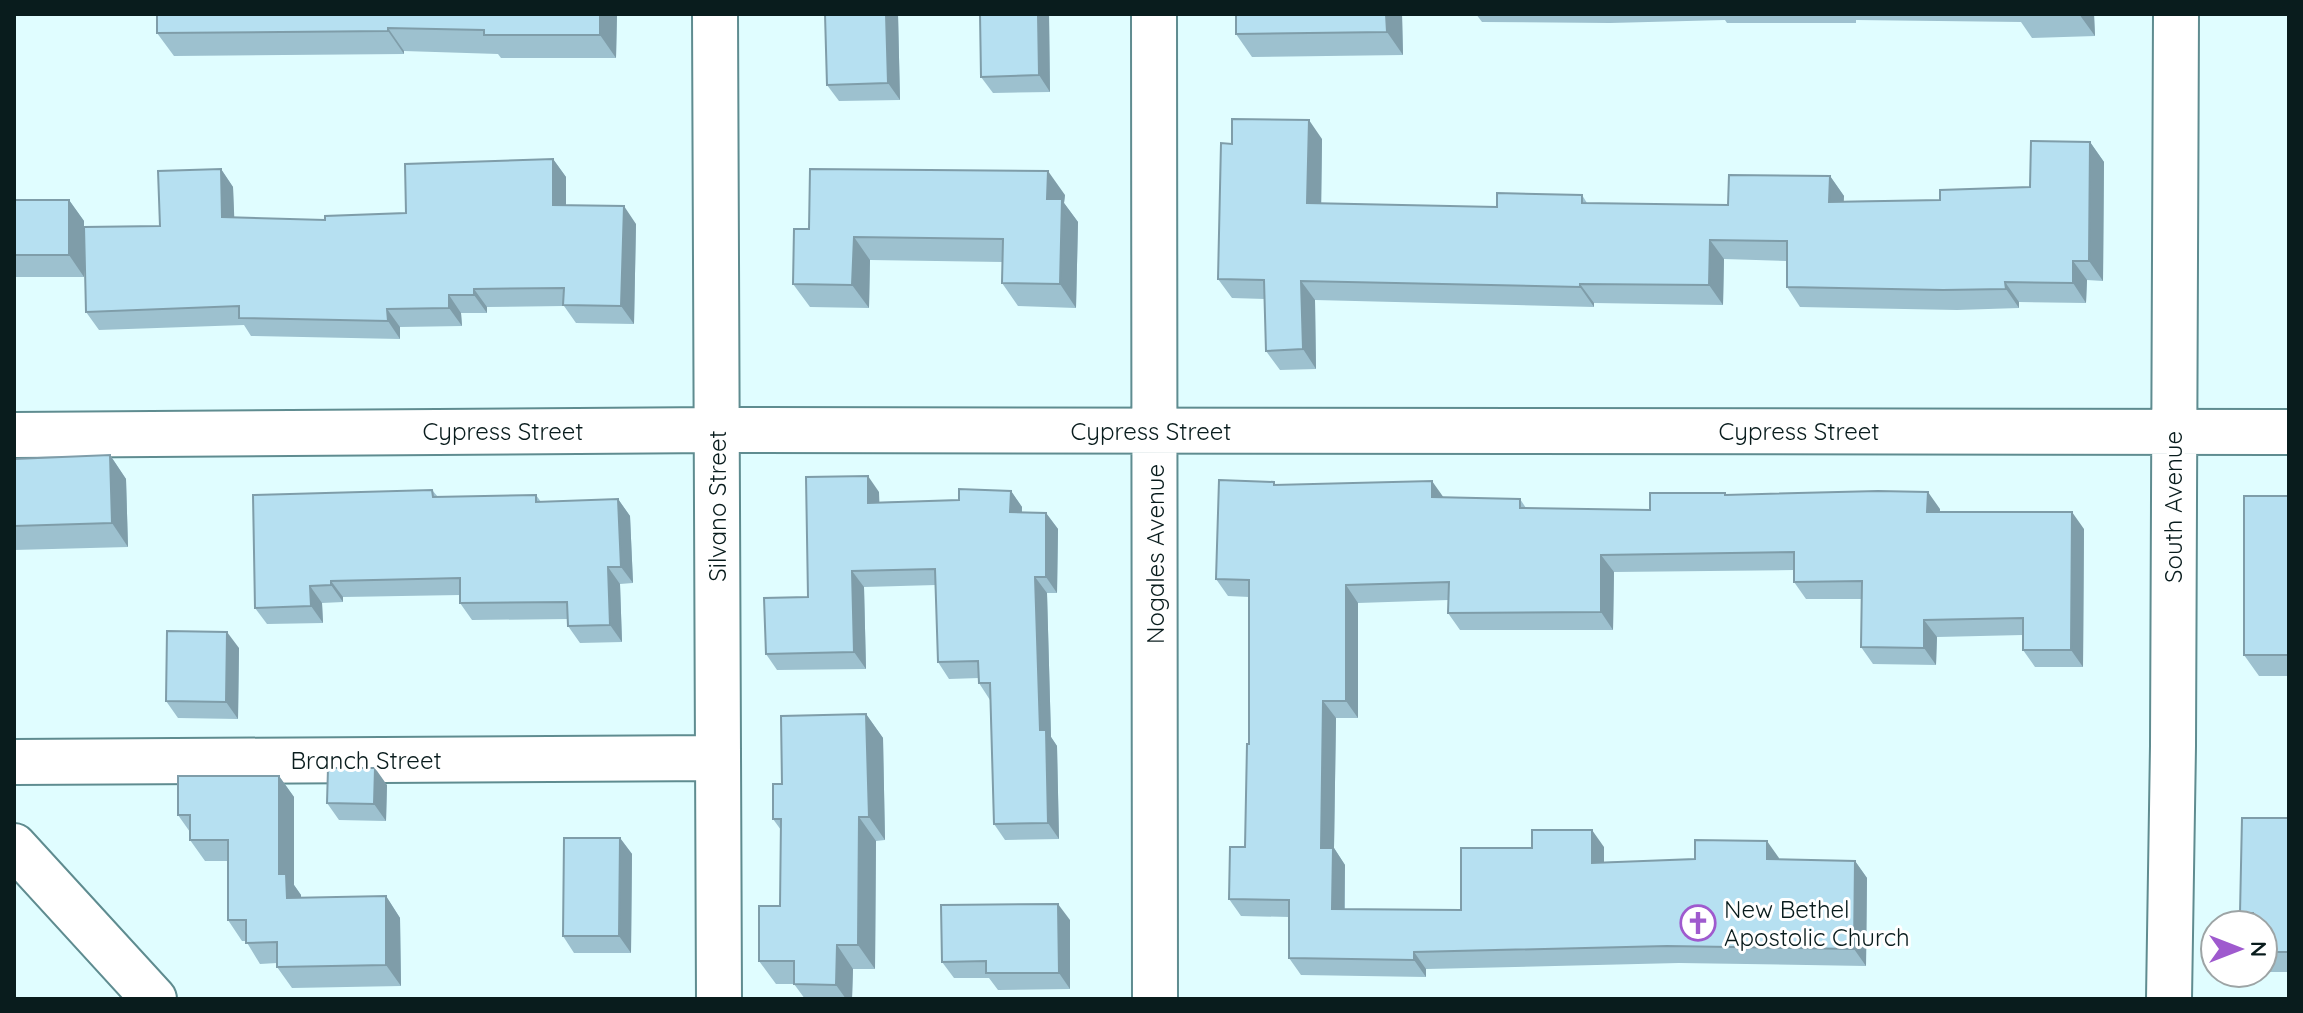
<svg xmlns="http://www.w3.org/2000/svg" width="2303" height="1013" font-family="Quicksand,sans-serif">
  <style>
    .lines { fill: none; stroke-linecap: round; stroke-linejoin: round }
    .minor-casing { stroke: #5f8c90; stroke-width: 48 }
    .minor { stroke: #fff; stroke-width: 44 }
    .wall { fill: #9dc1cf }
    .shaded-wall { fill: #7f9da9 }
    .building { fill: #b6e0f1; stroke: #7f9da9; stroke-width: 2 }
    .labels { text-anchor: middle; dominant-baseline: central; stroke-width: 6; stroke-linejoin: round; paint-order: stroke }
    .street-label { font-size: 24px; fill: #091c1d; stroke: #fff }
    .poi-label { font-size: 24px; fill: #091c1d; stroke: #fff; text-anchor: start }
  </style>
  <rect width="100%" height="100%" fill="#e0fdff"/>
  <g class="lines">
    <defs>
      <path id="minor" d="M715,14L719,999
        M1154,14L1155,999
        M14,435L717,430L2289,432
        M14,762L718,758
        M14,846L154,999
        M2169,999L2173,746L2176,14"/>
    </defs>
    <use href="#minor" class="minor-casing"/>
    <use href="#minor" class="minor"/>
  </g>
  <path class="wall" d="M617,14L616,58H501L498,54L404,51V54L174,56L157,33Z
    M898,14L900,100L839,101L827,85Z
    M980,14H1049L1050,92L993,93L981,77Z
    M1402,14L1403,55L1252,57L1236,34Z
    M1476,14H2094L2095,36L2032,38L2021,22L1856,20V23H1727L1725,20L1610,23L1482,22Z
    M1322,139L1321,203L1497,207L1582,195L1587,203L1728,205L1830,176L1844,196L1843,201L1940,200L2030,187L2090,142L2104,162L2103,281L2087,280L2086,303L2019,302V308L1957,310L1800,307L1787,287V261L1724,259L1723,305L1594,303V307L1315,300L1316,369L1280,370L1266,351L1265,299L1232,298L1218,279L1232,144Z
    M553,159L566,177V205L636,224L634,324L576,323L564,306L487,307V313H461L462,326L400,327V339L251,336L244,325L99,330L86,312L160,226L221,169L233,187L234,217L325,220L406,213Z
    M1065,195L1064,203L1078,222L1076,308L1018,306L1002,283L1003,262L870,260L869,308L810,307L793,284L809,229Z
    M14,200H69L84,221V277H14Z
    M110,455L126,479L128,547L14,550V459Z
    M1277,485L1443,498L1520,499L1526,508L1650,510L1725,493L1727,495L1940,509V512L2084,529L2083,667H2035L2023,650V635L1937,637L1936,665L1873,664L1861,647V599H1806L1794,582V570L1614,572L1613,630H1460L1448,613V600L1358,603V718H1336L1334,848L1345,865V909L1461,910L1604,847V862L1779,858V859L1855,861L1867,878L1866,966L1679,963L1426,969V977L1301,975L1289,958V917L1241,916L1229,899L1245,847L1249,744V597L1228,596L1216,579Z
    M432,490L438,497L536,495L541,502L618,499L630,516L633,583L620,584L622,642L580,643L568,626V619L472,620L460,603V595L343,597V602L322,603L323,623L267,624L255,608Z
    M1011,491L1022,507V512L1046,513L1058,529L1057,593H1047L1051,737L1057,746L1059,839L1005,840L994,824L990,700L979,683V678L949,679L938,662L936,585L864,587L866,669L777,670L766,654L808,597L879,492V502L959,500Z
    M2289,496V676H2259L2244,655Z
    M239,648L238,719L178,718L166,701Z
    M866,714L883,738L885,840L876,841L875,969H853L852,999H805L794,984H776L759,961L780,906L781,830L773,819L782,784Z
    M279,776L294,797V885L301,895V898L386,896L400,918L401,986L292,988L277,967V963L260,964L246,941H242L228,920V861H205L190,840V832L178,815Z
    M387,785L386,821L339,820L327,803Z
    M2289,818V972H2267L2263,967V925H2248L2240,913Z
    M620,838L632,854L631,953H574L563,936Z
    M1070,920V989L998,990L989,978H954L942,962Z"/>
  <path class="shaded-wall" d="M600,14H617L616,58L600,35Z
    M886,14H898L900,100L888,83Z
    M1038,14H1049L1050,92L1039,75Z
    M1386,14H1402L1403,55L1387,32Z
    M2079,14H2094L2095,36Z
    M388,28L404,51V54L388,31Z
    M1309,120L1322,139L1321,222L1307,203Z
    M2090,142L2104,162L2103,281L2089,261Z
    M553,159L566,177V223L553,205Z
    M221,169L233,187L235,235L222,217Z
    M1048,171L1065,195L1064,203L1078,222L1076,308L1060,284L1047,199Z
    M1830,176L1844,196L1843,221L1829,202Z
    M69,200L84,221V277L69,255Z
    M624,206L636,224L634,324L621,306Z
    M854,237L870,260L869,308L852,285Z
    M1710,240L1724,259L1723,305L1709,285Z
    M2073,261L2087,280L2086,303L2073,283Z
    M1301,281L1315,300L1316,369L1303,349Z
    M2005,282L2019,302V308L2006,289Z
    M1580,284L1594,303V307L1580,287Z
    M474,289L487,307V313L474,295Z
    M449,295L461,313L462,326L449,308Z
    M387,309L400,327V339L388,321Z
    M110,455L126,479L128,547L112,523Z
    M868,476L879,492L880,519L868,503Z
    M1432,481L1444,498L1432,497Z
    M1011,491L1022,507L1021,528L1010,512Z
    M1928,492L1940,509L1939,530L1927,512Z
    M618,499L630,516L633,583L621,567Z
    M2072,512L2084,529L2083,667L2071,650Z
    M1046,513L1058,529L1057,593L1046,577Z
    M1601,555L1614,572L1613,630L1601,612Z
    M608,567L620,584L622,642L610,625Z
    M852,571L864,587L866,669L854,652Z
    M1035,577L1047,593L1051,737L1057,746L1059,839L1048,823L1040,730Z
    M331,581L343,597V602L331,585Z
    M1346,585L1358,603V718L1346,701Z
    M310,586L322,603L323,623L311,606Z
    M1924,620L1937,637L1936,665L1924,648Z
    M227,632L239,648L238,719L226,702Z
    M1323,701L1336,718L1334,848L1345,865L1344,926L1332,909L1321,848Z
    M866,714L883,738L885,840L869,817Z
    M375,768L387,785L386,821L374,804Z
    M279,776L294,797V885L301,895L302,919L287,898L279,874Z
    M859,817L876,841L875,969L858,945Z
    M1592,830L1604,847V880L1592,863Z
    M620,838L632,854L631,953L619,936Z
    M1767,841L1779,858V876L1767,859Z
    M1855,861L1867,878L1866,966L1854,949Z
    M386,896L400,918L401,986L386,965Z
    M1058,904L1070,920V989L1059,973Z
    M837,945L853,969L852,999H846L836,985Z
    M1414,952L1426,969V977L1414,960Z"/>
  <path class="building" d="M157,14H600V35H484V30L388,28V31L157,33Z
    M825,14H886L888,83L827,85Z
    M980,14H1038L1039,75L981,77Z
    M1236,14H1386L1387,32L1236,34Z
    M1232,119L1309,120L1307,203L1497,207V193L1582,195V203L1728,205L1729,175L1830,176L1829,202L1940,200V190L2030,187L2031,141L2090,142L2089,261H2073V283L2005,282L2006,289L1943,290L1787,287V241L1710,240L1709,285L1580,284V287L1301,281L1303,349L1266,351L1264,280L1218,279L1221,143L1232,144Z
    M553,159V205L624,206L621,306L563,305L564,288L474,289V295H449V308L387,309L388,321L239,318V306L86,312L84,227L160,226L158,171L221,169L222,217L325,220V216L406,213L405,164Z
    M810,169L1048,171L1047,199H1062L1060,284L1002,283L1003,239L854,237L852,285L793,284L794,229H809Z
    M14,200H69V255H14Z
    M110,455L112,523L14,526V459Z
    M868,476V503L959,500V489L1011,491L1010,512L1046,513V577H1035L1040,730H1046L1048,823L994,824L990,683H979L978,661L938,662L935,569L852,571L854,652L766,654L764,598L808,597L806,477Z
    M1219,480L1274,482V485L1432,481V497L1520,499V508L1650,510V493H1725V495L1878,491L1928,492L1927,512H2072L2071,650H2023V618L1924,620V648L1861,647L1862,581L1794,582V552L1601,555V612L1448,613L1449,582L1346,585V701H1323L1321,848H1333L1332,909L1461,910V848H1532V830H1592V863L1695,859V840L1767,841V859L1855,861L1854,949L1667,946L1414,952V960L1289,958V900L1229,899L1230,847H1245L1247,744H1249V580L1216,579Z
    M432,490L433,497L536,495V502L618,499L621,567H608L610,625L568,626L567,602L460,603V578L331,581V585L310,586L311,606L255,608L253,495Z
    M2244,496H2289V655H2244Z
    M167,631L227,632L226,702L166,701Z
    M866,714L869,817H859L858,945H837L836,985L794,984V961H759V906H780L781,819H773V784H782L781,716Z
    M328,768H375L374,804L327,803Z
    M178,776H279V874H286L287,898L386,896V965L277,967V942L246,943V920H228V840H190V815H178Z
    M2242,818H2289V952H2263V925H2253V913H2240Z
    M564,838H620L619,936H563Z
    M1058,904L1059,973H986V961L942,962L941,905Z"/>
  <defs>
    <symbol id="church-ring" viewBox="-11 -11 22 22"><circle r="9.5" fill="#fff" stroke="#9f5ace" stroke-width="1.5"/><path d="M-1.2-6h2.4v3.5h3.3v2.4h-3.3V6h-2.4V-.1h-3.3v-2.4h3.3Z" fill="#9f5ace"/></symbol>
  </defs>
  <g fill-rule="evenodd">
    <use href="#church-ring" x="1678" y="903" width="40" height="40"/>
  </g>
  <g class="labels">
    <g class="street-label">
      <text x="503" y="431">Cypress Street</text>
      <text x="1151" y="431">Cypress Street</text>
      <text x="1799" y="431">Cypress Street</text>
      <text transform="translate(717 506) rotate(-90)">Silvano Street</text>
      <text transform="translate(2173 507) rotate(-90)">South Avenue</text>
      <text transform="translate(1155 554) rotate(-90)">Nogales Avenue</text>
      <text x="366" y="760">Branch Street</text>
    </g>
    <g class="poi-label">
      <text x="1724" y="909">New Bethel<tspan x="1724" dy="28">Apostolic Church</tspan></text>
    </g>
  </g>
  <rect width="2303" height="1013" fill="none" stroke="#091c1d" stroke-width="32"/>
  <g transform="translate(2239 949) rotate(90)"><circle r="38" fill="#ffffff" stroke="#9da4a5" stroke-width="2"/>
  <path d="M0-6L14 30L0 20L-14 30Z" fill="#9f5ace"/>
  <text y="-12" font-size="22" font-weight="bold" text-anchor="middle" fill="#091c1d">N</text>
  </g>
</svg>
